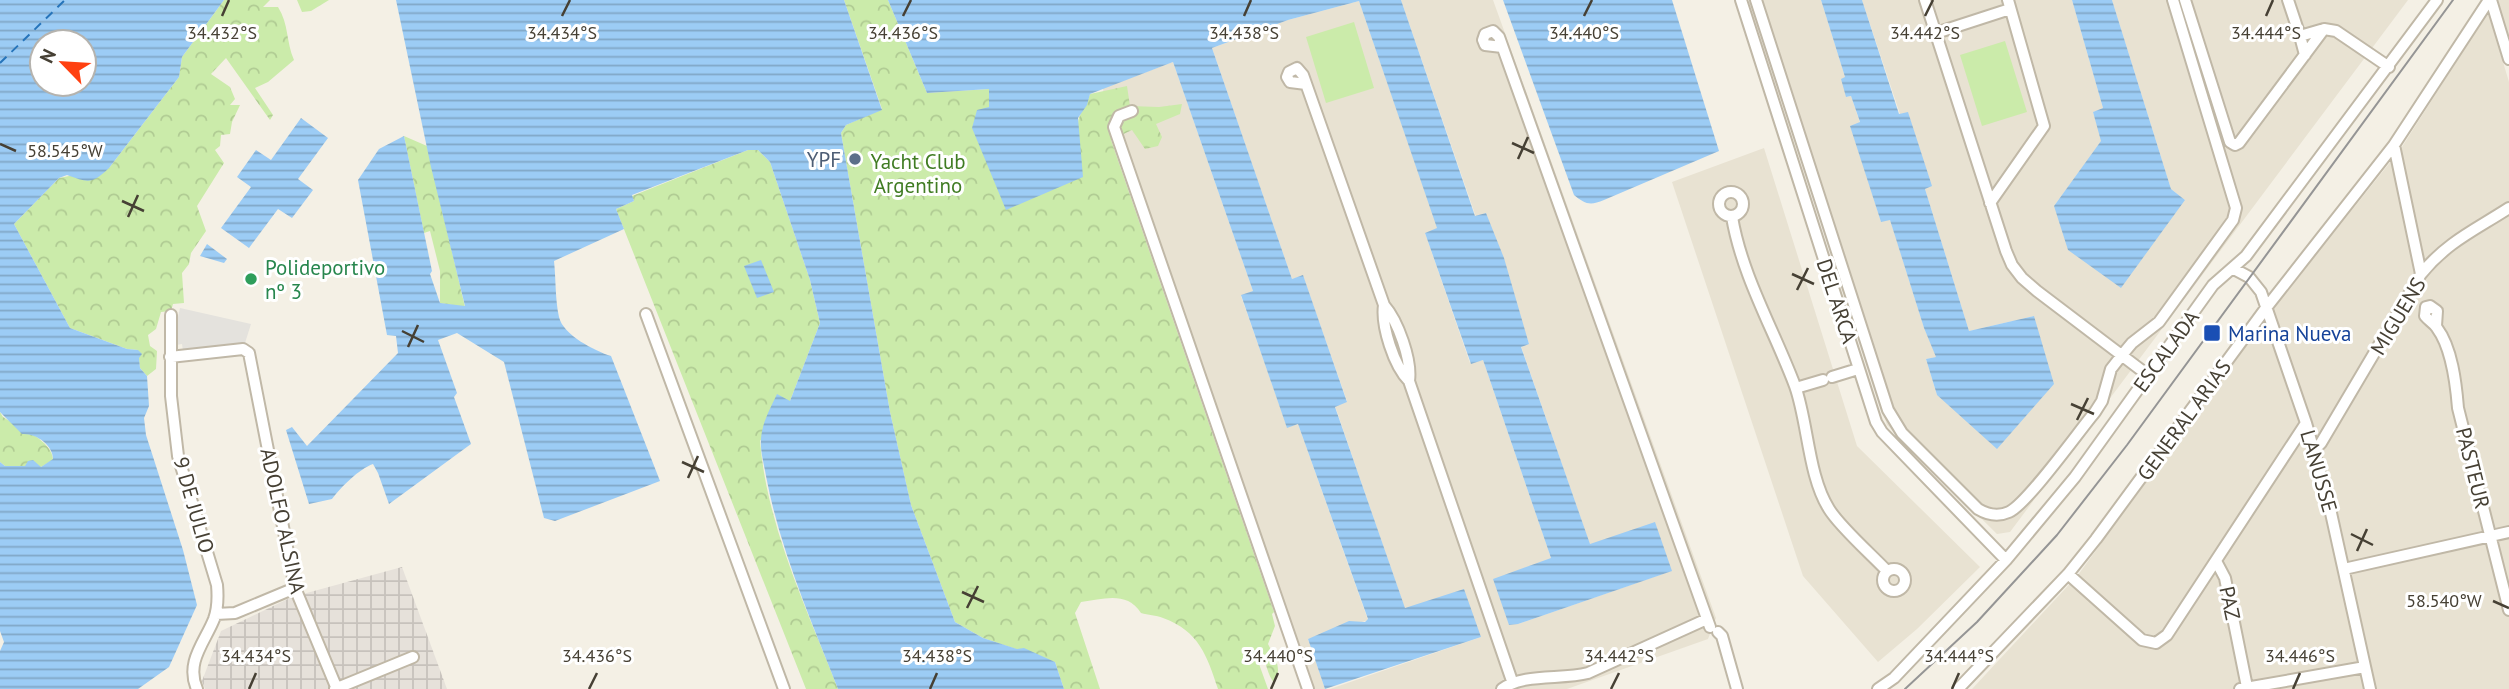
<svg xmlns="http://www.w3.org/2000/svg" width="2509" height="689" font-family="'PT Sans',sans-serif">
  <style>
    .residential { fill: #e8e2d2 }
    .industrial { fill: url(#industrial-grid) }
    .forest { fill: url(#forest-crowns) }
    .pitch { fill: #cbebaa }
    .parking { fill: #e4e2dd }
    .water { fill: url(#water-rules); fill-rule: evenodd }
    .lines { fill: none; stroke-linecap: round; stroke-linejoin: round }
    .ferry { stroke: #2674ba; stroke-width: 2; stroke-dasharray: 9 7; stroke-linecap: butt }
    .minor-casing { stroke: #c0b8a7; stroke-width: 14 }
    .minor { stroke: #fff; stroke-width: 10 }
    .tram { stroke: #959595; stroke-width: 2 }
    .ticks { fill: none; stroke: #464034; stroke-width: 2.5 }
    .service-dot { fill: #5c6f8a; stroke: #fff; stroke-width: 2.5 }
    .leisure-dot { fill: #2e9e5b; stroke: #fff; stroke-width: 2.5 }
    .transit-dot { fill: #1a4fb4; stroke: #fff; stroke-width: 2.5 }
    .labels { text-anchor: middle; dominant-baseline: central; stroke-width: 6; stroke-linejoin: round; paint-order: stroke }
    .service-label { font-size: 21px; fill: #4e5e75; stroke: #fff; text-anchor: end }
    .park-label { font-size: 21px; fill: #407c23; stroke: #fff }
    .leisure-label { font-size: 21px; fill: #27864d; stroke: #fff; text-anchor: start }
    .street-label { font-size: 21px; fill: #464034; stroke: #fff }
    .transit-label { font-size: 21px; fill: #164399; stroke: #fff; text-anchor: start }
    .ticks-label { font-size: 18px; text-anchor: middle; fill: #464034; stroke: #fff; stroke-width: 6; stroke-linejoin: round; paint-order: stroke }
  </style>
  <defs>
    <pattern id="industrial-grid" width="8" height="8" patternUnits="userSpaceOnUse" patternTransform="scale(1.75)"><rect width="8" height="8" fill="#e6e1da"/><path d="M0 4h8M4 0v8" fill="none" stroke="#c7c2bc"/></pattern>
    <pattern id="forest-crowns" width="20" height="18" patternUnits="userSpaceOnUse" patternTransform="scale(1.75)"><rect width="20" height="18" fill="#cbebaa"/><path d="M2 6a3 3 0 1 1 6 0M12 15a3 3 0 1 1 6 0" fill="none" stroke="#b0cb93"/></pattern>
    <pattern id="water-rules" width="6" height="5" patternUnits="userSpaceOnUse" patternTransform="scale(1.75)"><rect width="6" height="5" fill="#9cccf5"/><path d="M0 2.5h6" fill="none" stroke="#81a7c7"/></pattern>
  </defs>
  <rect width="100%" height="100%" fill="#f4f0e5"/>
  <path class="residential" d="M1401,0H1493L1716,618L1708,639L1567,689H1330L1481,637L1405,609L1335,406L1347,401L1303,276L1292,279L1212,48L1288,20L1359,1L1438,229L1425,233L1470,363L1483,360L1551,558L1518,624L1671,571L1590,545L1521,346L1529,344L1486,213L1476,217Z
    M1751,0H1821L1845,77L1847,97L1851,96L1860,123L1851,126L1881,222L1890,219L1924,328L1937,357L1926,359L1937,395L2034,316L1969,331L1925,189L1931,186L1908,113L1900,114L1862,0H2072L2103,108L2093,112L2102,141L2054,206L2185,200L2171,189L2112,0H2408L2010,532L1997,534L1887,425Z
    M2497,0H2509V42Z
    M2488,12L2509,82V689H1972L2078,575L2275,306L2400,150Z
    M1173,62L1253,291L1241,296L1287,427L1298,424L1368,620L1308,639L1325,689H1302L1106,121L1103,88Z
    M1764,148L1857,446L1980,567L1917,629L1878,662L1803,576L1672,182Z"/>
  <path class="industrial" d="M402,567L447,689H205L202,681L221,631L292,597Z"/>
  <path class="forest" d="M224,0H270L263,7H278C289,24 286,42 294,60L268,82L255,88L273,115L270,120L226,58L211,74L230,87L235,99L230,105H240L232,122L230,134L221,135L220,146L215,150L224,163L197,206L206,231L191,253L189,264L182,273L184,303L173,304L171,311L161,312L156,329L148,335L150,346L157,351L156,369L147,376L140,368L138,350L127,349L70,328L14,224L59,178L109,168L179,77L182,57Z
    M297,0H329L311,11L302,12Z
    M844,0H888L927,93L989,89V107L1078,124C1078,114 1087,105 1090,94L1127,86L1130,106L1159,107L1182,104L1180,114L1156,124L1162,137L1158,146L1145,149L1132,130L1111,140L1274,612L1272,614L1275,626L1268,644C1275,658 1283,668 1274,683C1266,672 1267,661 1259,650H1254L1268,689H1218C1207,656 1199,631 1163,618C1156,615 1148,615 1141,613C1127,591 1104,599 1081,602L1075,613L1100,689H1064L1055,662L983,638L955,622L911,505L890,412L841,133L846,125L882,109Z
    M404,136L427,146L465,307L440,303V271L430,231L424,233Z
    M748,150H758L770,162L810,280L820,323L790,401L760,441C767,527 807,609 838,689H806L616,209L634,201L632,196Z
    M0,412L3,417C19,427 53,441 53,460L41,467L5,466L0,462Z"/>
  <path class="pitch" d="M1354,22L1374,88L1326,103L1306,37Z
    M2005,41L2027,112L1982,126L1960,55Z"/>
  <path class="parking" d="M180,308L251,324L245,343L183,351L182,344L176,345L175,331Z"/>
  <path class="water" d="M0,0H224L182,57L179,77L109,168C92,184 89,183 67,175L59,178L14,224L70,328L127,349L138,350L142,354L139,358L140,368L147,376L149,406L144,418L146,435L183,550L197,605L169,667L138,689H0V651L4,642L0,631V462L5,466H25L28,461L33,460L41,467L53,459C53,445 36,433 22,434L0,412ZM42,42H84V84H42Z
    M396,0H844L882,110L846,125L841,133L890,412L911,505L955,622L983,638L1017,649L1024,648L1055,662L1064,689H838C811,620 780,550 766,476C764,464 760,451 761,439C762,423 770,409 777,394L790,401L820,323L810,280L770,162L758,150H748L632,195L634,201L616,209L624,229L554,261C556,279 555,300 559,317C563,335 595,351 611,356L660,481L555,521L544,518L504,362L457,333L438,340L457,393L454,397L471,444L389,504L378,473L373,464C359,469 341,487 332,499L309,504L286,430L292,427L307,446L398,353L396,336L387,335L358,180L379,149L404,136L432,271L430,274L440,303L465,306L431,167Z
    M888,0H1401L1475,216L1486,213L1504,258L1529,344L1521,347L1590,544L1655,522L1672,571L1518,624L1509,625L1493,579L1551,558L1483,360L1471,364L1425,233L1437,228L1359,1L1288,20L1212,48L1292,279L1303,275L1347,402L1335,407L1405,608L1464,589L1481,637L1325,689L1308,639L1349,621L1365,622L1368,619L1298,424L1287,428L1241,295L1253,291L1173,62L1090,94L1087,105L1078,118L1083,177L1006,210L972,128L977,110L989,107V89L927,93Z
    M1503,0H1672L1719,151L1604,200C1590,206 1585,204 1574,195Z
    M1821,0H1862L1899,114L1908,112L1932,186L1925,189L1969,331L2034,316L2054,384L1997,449L1937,395L1926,359L1936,357L1924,328L1890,220L1881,222L1850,126L1860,122L1851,96L1846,97L1841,79L1845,77Z
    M2072,0H2112L2171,189L2185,200L2121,288L2068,250L2054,206L2101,141L2093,112L2103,108Z
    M301,118L328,138L298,179L313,190L292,218L278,209L249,248L221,228L251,187L237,177L256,150L271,160Z
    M207,244L227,259L224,263L200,256Z
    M761,260L774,292L757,298L744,266Z"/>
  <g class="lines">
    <path class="ferry" d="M0,63L65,0"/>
    <defs>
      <path id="minor" d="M1741,0L1876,422L1882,432L2006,560
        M1756,0L1888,410L1902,433L1978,509C1988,515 1998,517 2009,512C2027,504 2079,431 2095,412L2102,401L2111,369L2122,355L2132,343L2159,322L2233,220L2236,208L2173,0
        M1925,0L2006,251L2012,265L2022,278L2037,291L2149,376
        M2185,0L2230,142L2235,145L2239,143L2324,29L2336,31L2389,67
        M2288,0L2300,36
        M2491,0L2509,59
        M1936,33L2010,9
        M1502,47L1485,45L1483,40L1485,34L1493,31L1499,37L1710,627
        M2305,55L2300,36L2324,29
        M1306,84L1290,82L1287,77L1289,72L1297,68L1303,75L1384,305C1398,321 1412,360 1409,381
        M1132,111L1119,116L1114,127L1308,689
        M2394,145L2421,274
        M1719 204a12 12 0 1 1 24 0a12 12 0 1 1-24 0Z
        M1990,203L2044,126L2008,0
        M1732,217C1742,276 1774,330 1795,386C1808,422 1808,476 1829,509C1840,527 1871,554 1887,571
        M2234,269L2249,277L2261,292L2306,423L2329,504L2370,689
        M1384,305C1381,326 1394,366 1409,381L1512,681
        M646,314L784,689
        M171,315V396L178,456L217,585C218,596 218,608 214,619C205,642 185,662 197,689
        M2436,326L2437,311L2430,306L2426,307L2425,316C2429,321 2434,323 2437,328C2452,348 2456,383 2458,408L2509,610
        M170,357L243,349L249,353L295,588L337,689
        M1832,377L1858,369
        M1796,388L1823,380
        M2314,450L2321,443L2421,274C2447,242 2475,230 2509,208
        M2216,561L2225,578L2247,687
        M2344,569L2509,532
        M1883 580a11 11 0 1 1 22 0a11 11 0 1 1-22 0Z
        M2068,574L2142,640L2156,643L2167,635L2306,423
        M216,614L235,613L295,588
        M1718,632L1722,636L1737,689
        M335,689L413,657
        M1502,689C1524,673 1561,680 1588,673L1707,619
        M1878,689L1894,678L2006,560L2075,477L2213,285L2246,256L2437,0
        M1958,689L2068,574L2096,539L2266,308L2394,145L2489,0
        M2240,689L2365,667"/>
    </defs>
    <use href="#minor" class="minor-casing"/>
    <use href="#minor" class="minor"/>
    <path class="tram" d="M1905,689L1977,622L2057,535L2127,445L2453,0"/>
  </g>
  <path class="ticks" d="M222,16L229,0M562,16L570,0M903,16L911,0M1244,16L1251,0M1584,16L1592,0M1925,16L1933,0M2266,16L2273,0M1512,143L1534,153M0,144L16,151M1518,159L1528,137M122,201L144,211M128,217L138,195M1792,274L1814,284M1797,290L1808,268M402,331L424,342M408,347L418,325M2071,404L2094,414M2077,420L2088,398M682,462L704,472M688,478L698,456M2351,534L2373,545M2357,551L2367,529M962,592L984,602M2493,601L2509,608M967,608L978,586M249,689L256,673M589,689L597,673M930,689L937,673M1271,689L1278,673M1611,689L1619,673M1952,689L1959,673M2293,689L2300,673"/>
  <circle class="service-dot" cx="855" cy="159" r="7"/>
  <circle class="leisure-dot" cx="251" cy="279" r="7"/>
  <rect class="transit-dot" x="2203" y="324" width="18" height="18" rx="3.5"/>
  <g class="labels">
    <g class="service-label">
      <text x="841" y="159">YPF</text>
    </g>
    <g class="park-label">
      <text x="918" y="161">Yacht Club<tspan x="918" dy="24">Argentino</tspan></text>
    </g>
    <g class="leisure-label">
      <text x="265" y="267">Polideportivo<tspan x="265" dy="24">nº 3</tspan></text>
    </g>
    <g class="street-label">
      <text transform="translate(1837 301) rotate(72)">DEL ARCA</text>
      <text transform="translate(2398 316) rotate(-59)">MIGUENS</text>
      <text transform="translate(2166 351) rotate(-54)">ESCALADA</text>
      <text transform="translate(2184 420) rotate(-54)">GENERAL ARIAS</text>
      <text transform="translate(2473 468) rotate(76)">PASTEUR</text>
      <text transform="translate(2319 471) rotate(74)">LANUSSE</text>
      <text transform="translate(194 505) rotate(74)">9 DE JULIO</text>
      <text transform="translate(283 521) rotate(78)">ADOLFO ALSINA</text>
      <text transform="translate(2230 603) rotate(78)">PAZ</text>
    </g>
    <g class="transit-label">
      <text x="2228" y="333">Marina Nueva</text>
    </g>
  </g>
  <g class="ticks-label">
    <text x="222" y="39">34.432°S</text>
    <text x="562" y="39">34.434°S</text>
    <text x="903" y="39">34.436°S</text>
    <text x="1244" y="39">34.438°S</text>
    <text x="1584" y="39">34.440°S</text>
    <text x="1925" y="39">34.442°S</text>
    <text x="2266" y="39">34.444°S</text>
    <text x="65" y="157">58.545°W</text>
    <text x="2444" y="607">58.540°W</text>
    <text x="256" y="662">34.434°S</text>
    <text x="597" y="662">34.436°S</text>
    <text x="937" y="662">34.438°S</text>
    <text x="1278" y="662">34.440°S</text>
    <text x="1619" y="662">34.442°S</text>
    <text x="1959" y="662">34.444°S</text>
    <text x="2300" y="662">34.446°S</text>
  </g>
  <g transform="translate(63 63) rotate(295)"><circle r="33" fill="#ffffff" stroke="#b5b3ae" stroke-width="2"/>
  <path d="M0-5L12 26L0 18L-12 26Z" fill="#ff4010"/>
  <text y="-10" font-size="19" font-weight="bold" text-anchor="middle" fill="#464034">N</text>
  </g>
</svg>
